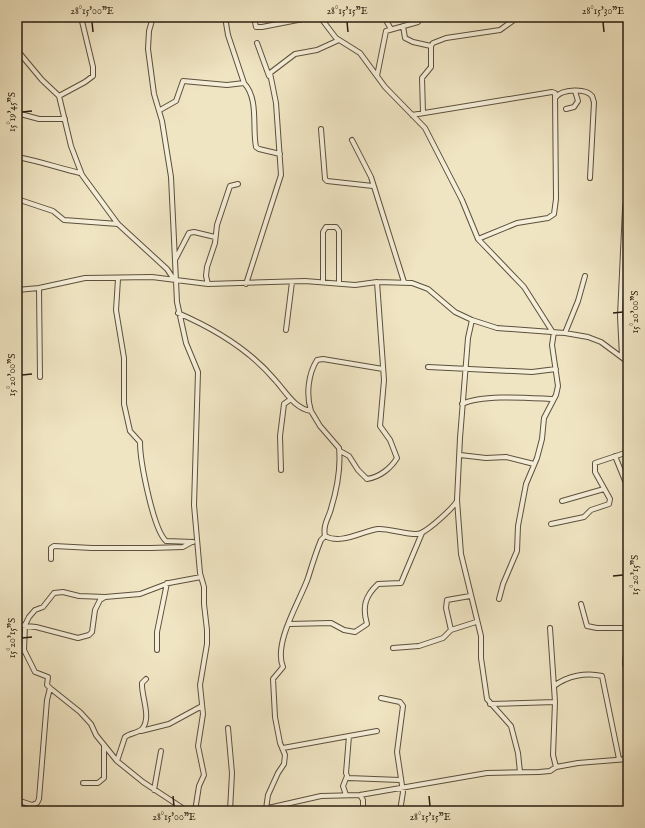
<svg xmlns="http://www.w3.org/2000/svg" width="645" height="828" font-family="'IM FELL English',serif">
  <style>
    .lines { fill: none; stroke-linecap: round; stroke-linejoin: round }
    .street-casing { stroke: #5c503d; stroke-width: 6 }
    .street { stroke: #f5eed8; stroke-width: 4 }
    .ticks { fill: none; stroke: #2a1f10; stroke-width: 1.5 }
    .neatline { fill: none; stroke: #2a1f10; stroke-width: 1.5 }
    .ticks-label { font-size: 10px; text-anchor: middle; fill: #2a1f10 }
  </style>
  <rect width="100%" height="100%" fill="#f0e5c3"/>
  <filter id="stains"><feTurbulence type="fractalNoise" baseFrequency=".005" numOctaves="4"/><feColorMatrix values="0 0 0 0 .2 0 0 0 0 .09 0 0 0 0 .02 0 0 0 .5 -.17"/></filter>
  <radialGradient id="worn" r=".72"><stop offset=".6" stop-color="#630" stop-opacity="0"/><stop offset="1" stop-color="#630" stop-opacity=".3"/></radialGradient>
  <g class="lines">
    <defs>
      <path id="street" d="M81,17L93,67V76L85,82L59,96L71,146L82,175L118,224L167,269L175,281
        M153,17L149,31L148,49L154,94L162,121L171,177L177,302L186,343L198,372L194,505L200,573L204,587V604L207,630V644L200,685L203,714L198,746L204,775L199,786L195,811
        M225,17L228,35L244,83
        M254,17L256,27H262L313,17
        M320,17L336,38L360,53L385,87L425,128L462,200L478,239L524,287L552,331
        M384,17L391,29
        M627,17L628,24
        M403,26L405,38L413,42L431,46
        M257,43L269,76
        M17,50L42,80L59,96
        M377,76L386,31L418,22L421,17
        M556,97C562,89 586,88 592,96C593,98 593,100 594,102L590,178
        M566,109L574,107L578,101L575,91
        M160,110L176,101L183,81L227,85L244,83C259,99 252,127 256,147L259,149L280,154
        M17,113L39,119H65
        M423,113L422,78L431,67V46L433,43L446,38L500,30L518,17
        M412,115L552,92L555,93L556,199L554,214L548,218L517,223L478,239
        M321,129L325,179L327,181L373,186
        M352,140L371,177L404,282
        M17,157C39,161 59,168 80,173
        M17,199L53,211L64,220L118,224
        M176,258L189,233L194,232L215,237
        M118,279L116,310L124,358V404L130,431L140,442C140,461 153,529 166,541L193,542
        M323,282V232L326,227H336L339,231V283
        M208,284L206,276L207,267L215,243L217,225L230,186L238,184
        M246,284L281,175L276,103L270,73L295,54L317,50L339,40
        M39,288L40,377
        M17,290L39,288L85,278L152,277L208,284L305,281L355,285L377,282L412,283L428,289L455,312L472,320L497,328L565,333L588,337L601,342L628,362
        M178,313C215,329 249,349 275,380C286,392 294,408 311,411L320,426L339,448C341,468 336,493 330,512C327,520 323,527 325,536L321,540C316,552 312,565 308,578C300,601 273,643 283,667L273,679L275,717L280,743L285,755L284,764L278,773L268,795L266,809
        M472,320L468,338L460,438L457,500L461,554L481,636V658L487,699L511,726L518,753L520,772
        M286,330L292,282
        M565,333L578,301L585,276
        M622,357L620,316L625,209L628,187
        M428,367L532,372L556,369
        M462,404C483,394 530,398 553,399
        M311,411C306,395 308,374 317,360L323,359L383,369
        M340,451L349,456L358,470L367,479C380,477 391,468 397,458L390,440L380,426L384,380L377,282
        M460,455L486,458L506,457L534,464
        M615,456L628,488
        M281,470L280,436L284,404L291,399
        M562,501L604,489
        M551,524L584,517L591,510L609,504L610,499L595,472V463L628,452
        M325,536C341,545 362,531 378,529C390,528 412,537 421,533C430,529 452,509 457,501
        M51,559V548L54,546L92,548H151L183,547L192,542
        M499,599L503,584L517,551L518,526L526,484L537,458L542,439L544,418L556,395L558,386L552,345L554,332
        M628,600V602
        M581,604L587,626L597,628H628
        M289,624L331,623L344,630L355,632L367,624C362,607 365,596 378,584L401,583L422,533
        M17,625L36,627L78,638L89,635L92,632L95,610L100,600L105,597L140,594L169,583L201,577
        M550,628L555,702L553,755L556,767
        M451,630L446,608L447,600L470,596
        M628,632L625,664L628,671
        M393,648L419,646L443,638L451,630L476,622
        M17,649L24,650L35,672L48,677L47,685L50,688L80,712L91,724L96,735L117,761L143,782L187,811
        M24,650L25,625L29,617L35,610L43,607L54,593L63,592L79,596L105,597
        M157,650V632L167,583
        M554,686C567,676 586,672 602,676L619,759
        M381,698L400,702L403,706L397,752L403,792L400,811
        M490,704L555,702
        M228,728L232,773L230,811
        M141,731L169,724L202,706
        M349,736L377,731
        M283,748L349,736L346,773L348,778L400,780
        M117,761L125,737C130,733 138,733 142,729C152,718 141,696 142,683L146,679
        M83,783H98L104,778V746
        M154,790L161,751
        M346,795L343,786L347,776
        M360,795L363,800V811
        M17,800L32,805
        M32,805L37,803L39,799L47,700L50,688
        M255,811L321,796L360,795L487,773L539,772L550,771L556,767L578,763L628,759"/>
    </defs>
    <use href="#street" class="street-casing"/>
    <use href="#street" class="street"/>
  </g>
  <path class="ticks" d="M92,22L93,32M347,22L348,32M603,22L604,32M22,112L32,111M613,313L623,312M22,375L32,374M613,576L623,575M22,638L32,637M173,796L174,806M429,796L430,806"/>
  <rect width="645" height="828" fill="none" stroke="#f0e5c3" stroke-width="44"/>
  <rect x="22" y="22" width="601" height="784" class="neatline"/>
  <g class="ticks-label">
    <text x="92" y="14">28°15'00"E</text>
    <text x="347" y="14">28°15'15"E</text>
    <text x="603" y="14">28°15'30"E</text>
    <text transform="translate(11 112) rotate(-90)" y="4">15°19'45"S</text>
    <text transform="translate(634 312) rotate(-90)" y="4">15°20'00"S</text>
    <text transform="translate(11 375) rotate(-90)" y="4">15°20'00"S</text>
    <text transform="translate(634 575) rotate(-90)" y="4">15°20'15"S</text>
    <text transform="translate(11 638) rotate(-90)" y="4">15°20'15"S</text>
    <text x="174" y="820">28°15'00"E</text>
    <text x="430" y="820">28°15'15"E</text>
  </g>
  <rect width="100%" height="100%" filter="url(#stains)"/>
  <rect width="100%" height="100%" fill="url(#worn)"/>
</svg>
